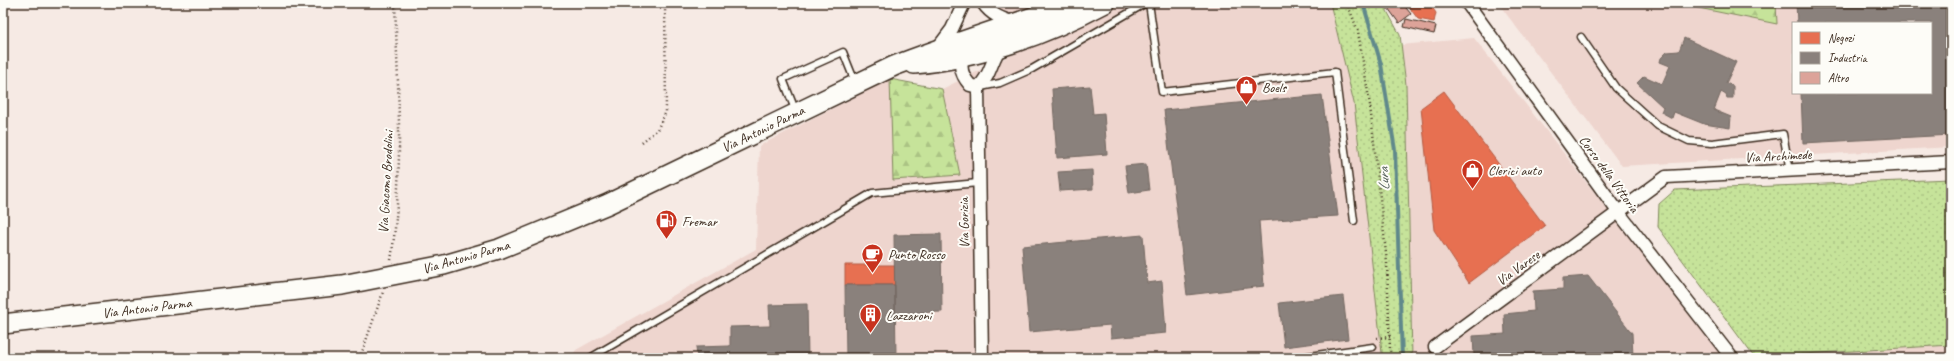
<svg xmlns="http://www.w3.org/2000/svg" width="1954" height="361" font-family="Caveat,sans-serif">
  <style>
    .built { fill: #eed5ce; fill-rule: evenodd }
    .grass { fill: url(#grass-dots); stroke: #80865c }
    .forest { fill: url(#forest-firs); stroke: #80865c }
    .shops { fill: #e76f51; stroke: #b35a42 }
    .industry { fill: #8a817c; stroke: #726760 }
    .lines { fill: none; stroke-linecap: round; stroke-linejoin: round }
    .stream { stroke: #60898b; stroke-width: 4 }
    .building { fill: #dca399; stroke: #3b2a1e }
    .lane-casing { stroke: #3b2a1e; stroke-width: 9 }
    .street-casing { stroke: #3b2a1e; stroke-width: 15 }
    .primary-casing { stroke: #3b2a1e; stroke-width: 22 }
    .path { stroke: #3b2a1e; stroke-width: 2.5; stroke-dasharray: 1 3; stroke-linecap: butt }
    .lane { stroke: #fdfcf7; stroke-width: 6 }
    .street { stroke: #fdfcf7; stroke-width: 12 }
    .primary { stroke: #fdfcf7; stroke-width: 19 }
    .labels { text-anchor: middle; dominant-baseline: central; stroke-width: 4; stroke-linejoin: round; paint-order: stroke }
    .poi-label { font-size: 14px; fill: #3b2a1e; stroke: #fdfcf7; text-anchor: start }
    .street-label { font-size: 14px; fill: #3b2a1e; stroke: #fdfcf7 }
    .water-label { font-size: 15px; font-style: italic; fill: #4e5a55; stroke: #fdfcf7 }
  </style>
  <defs>
    <pattern id="grass-dots" width="8" height="8" patternUnits="userSpaceOnUse"><rect width="8" height="8" fill="#c6e39a"/><path d="M2 2h.1M6 6h.1" fill="none" stroke="#abc384" stroke-width="1.8" stroke-linecap="round"/></pattern>
    <pattern id="forest-firs" width="22" height="20" patternUnits="userSpaceOnUse"><rect width="22" height="20" fill="#c6e39a"/><path d="M5 1l3.5 6h-7zM16 11l3.5 6h-7z" fill="#abc384"/></pattern>
  </defs>
  <rect width="100%" height="100%" fill="#f6eae4"/>
  <filter id="ink" filterUnits="userSpaceOnUse"><feTurbulence type="fractalNoise" baseFrequency=".025" numOctaves="2"/><feDisplacementMap in="SourceGraphic" scale="8" xChannelSelector="R" yChannelSelector="G"/><feConvolveMatrix kernelMatrix="1 2 1 2 8 2 1 2 1" color-interpolation-filters="sRGB"/></filter>
  <g filter="url(#ink)">
    <path class="built" d="M993,3H1057L1021,14L1003,13Z
      M1116,3H1330L1354,103L1384,358H571L576,350L756,249L759,146L890,79L942,89Z
      M1498,3H1951V147L1622,166ZM1793,23H1931V93H1793Z
      M1474,38L1723,358H1412L1406,85L1401,45Z
      M1951,345V358H1755L1754,357Z"/>
    <path class="grass" d="M1330,3H1388L1387,11L1400,35L1406,85L1412,358H1384L1382,353L1354,103Z
      M1951,179V345L1754,357L1658,227L1659,204L1675,190Z"/>
    <path class="forest" d="M1674,3H1776L1777,24Z
      M890,79L942,89L960,175L893,180Z"/>
    <path class="shops" d="M1406,3H1429L1436,13L1434,22L1418,19Z
      M1444,91L1545,226L1469,283L1434,230L1421,108Z
      M845,265H895V285H845Z"/>
    <path class="industry" d="M1796,3H1951V135L1803,143L1801,93H1931V23H1797Z
      M1684,38L1736,62L1726,83L1733,86V98H1727L1726,95L1721,92L1714,110L1731,117L1730,128L1704,124L1674,112L1672,118L1661,112L1663,107L1637,83L1644,76L1662,84L1670,66L1660,62L1661,58L1667,52L1679,51Z
      M1090,86L1093,114L1104,113L1107,154L1057,158L1052,89Z
      M1322,95L1338,216L1259,221L1264,286L1187,295L1164,110Z
      M1146,164L1149,190L1129,193L1125,166Z
      M1092,170L1093,189L1060,191L1058,172Z
      M941,234L942,312L895,313L894,235Z
      M1143,235L1147,283L1162,281L1166,333L1111,338L1110,325L1029,332L1022,246Z
      M1588,276L1632,333L1633,358H1444L1474,355L1473,336L1505,334L1504,314L1534,311L1533,291L1563,289V278Z
      M845,285H895L896,358H846Z
      M1343,296L1348,339L1284,347L1279,303Z
      M807,304L808,358H697L696,347L730,346V327L770,326L769,305Z"/>
    <g class="lines">
      <path class="stream" d="M1363,3L1381,64L1395,150L1402,358"/>
    </g>
    <path class="building" d="M1395,3H1402L1411,14L1399,23L1388,8Z
      M1406,19L1436,26L1434,34L1404,27Z"/>
    <g class="lines">
      <defs>
        <path id="lane" d="M1149,3L1162,92L1335,72L1354,221
          M1581,37L1616,88L1658,126L1689,141L1712,143L1783,134L1790,171
          M981,87L1000,83L1032,69L1146,3
          M796,112L783,79L843,52L855,82
          M590,358L872,193L978,183
          M1295,358L1373,347"/>
        <path id="street" d="M983,3C991,15 1002,19 1015,23
          M1467,3L1619,213L1732,358
          M937,49L952,29L964,3
          M966,53C958,64 961,75 970,85L978,87
          M978,87L982,358
          M978,87C991,77 991,58 1002,46
          M1435,347L1666,177L1951,162"/>
        <path id="primary" d="M914,64C979,59 1047,34 1105,3
          M3,324L342,285L444,265L499,249L608,204L894,66C953,43 1013,25 1072,3"/>
      </defs>
      <use href="#lane" class="lane-casing"/>
      <use href="#street" class="street-casing"/>
      <use href="#primary" class="primary-casing"/>
      <path class="path" d="M1347,3L1358,31L1370,105L1387,263L1390,350L1392,358
        M642,142L657,130L666,112L665,3
        M391,260C404,175 398,89 395,3
        M1377,338L1390,337
        M360,358L383,292"/>
      <use href="#lane" class="lane"/>
      <use href="#street" class="street"/>
      <use href="#primary" class="primary"/>
    </g>
  </g>
  <defs>
    <symbol id="shop-pin" viewBox="-11 -11 22 30"><path d="M0 17L-7.5 6A9.5 9.5 0 1 1 7.5 6Z" fill="#c8321e" stroke="#fdfcf7"/><path d="M-5-2.5h2.3a2.7 3.5 0 0 1 5.4 0H5L5.5 6h-11ZM-1.5-2.5h3a1.5 2.3 0 0 0-3 0Z" fill="#fff"/></symbol>
    <symbol id="fuel-pin" viewBox="-11 -11 22 30"><path d="M0 17L-7.5 6A9.5 9.5 0 1 1 7.5 6Z" fill="#c8321e" stroke="#fdfcf7"/><path d="M-5.5-6h7V0h2V4h1.3V-2.5L3-4.5l.8-.8L6-3V5H2.5V1h-1V6h-7ZM-4.2-4.7v3.2H.2V-4.7Z" fill="#fff"/></symbol>
    <symbol id="cafe-pin" viewBox="-11 -11 22 30"><path d="M0 17L-7.5 6A9.5 9.5 0 1 1 7.5 6Z" fill="#c8321e" stroke="#fdfcf7"/><path d="M-5.5-4.5H6V0H3Q3 3.5 0 3.5H-2.5Q-5.5 3.5-5.5 0ZM3-3.2v2h1.7v-2ZM-6 4.5H4V6H-6Z" fill="#fff"/></symbol>
    <symbol id="building-pin" viewBox="-11 -11 22 30"><path d="M0 17L-7.5 6A9.5 9.5 0 1 1 7.5 6Z" fill="#c8321e" stroke="#fdfcf7"/><path d="M-4-6H4V6H1V3H-1V6H-4ZM-2.5-4.3h1.7v1.8h-1.7ZM.8-4.3h1.7v1.8H.8ZM-2.5-1h1.7V.8h-1.7ZM.8-1h1.7V.8H.8Z" fill="#fff"/></symbol>
  </defs>
  <g fill-rule="evenodd">
    <use href="#shop-pin" x="1234" y="74" width="25" height="34"/>
    <use href="#shop-pin" x="1460" y="158" width="25" height="34"/>
    <use href="#fuel-pin" x="654" y="208" width="25" height="34"/>
    <use href="#cafe-pin" x="860" y="242" width="25" height="34"/>
    <use href="#building-pin" x="858" y="302" width="25" height="34"/>
  </g>
  <g class="labels">
    <g class="poi-label">
      <text x="1262" y="87">Boels</text>
      <text x="1488" y="170">Clerici auto</text>
      <text x="682" y="221">Fremar</text>
      <text x="888" y="254">Punto Rosso</text>
      <text x="886" y="315">Lazzaroni</text>
    </g>
    <g class="street-label">
      <text transform="translate(763 129) rotate(-26)">Via Antonio Parma</text>
      <text transform="translate(1778 156) rotate(-3)">Via Archimede</text>
      <text transform="translate(1609 174) rotate(54)">Corso della Vittoria</text>
      <text transform="translate(386 182) rotate(-87)">Via Giacomo Brodolini</text>
      <text transform="translate(964 223) rotate(-91)">Via Gorizia</text>
      <text transform="translate(466 257) rotate(-16)">Via Antonio Parma</text>
      <text transform="translate(1518 268) rotate(-36)">Via Varese</text>
      <text transform="translate(147 308) rotate(-7)">Via Antonio Parma</text>
    </g>
    <g class="water-label">
      <text transform="translate(1384 179) rotate(-92)">Lura</text>
    </g>
  </g>
  <rect width="1954" height="361" fill="none" stroke="#fdfcf7" stroke-width="16"/>
  <rect x="8" y="8" width="1938" height="345" fill="none" stroke="#3b2a1e" stroke-width="1.5" filter="url(#ink)"/>
  <rect x="1792" y="22" width="140" height="72" fill="#fdfcf7" stroke="#afa8a0"/>
  <rect x="1800" y="32" width="20" height="12" fill="#e76f51" stroke="#afa8a0"/>
  <text x="1828" y="42" font-size="12" fill="#3b2a1e">Negozi</text>
  <rect x="1800" y="52" width="20" height="12" fill="#8a817c" stroke="#afa8a0"/>
  <text x="1828" y="62" font-size="12" fill="#3b2a1e">Industria</text>
  <rect x="1800" y="72" width="20" height="12" fill="#dca399" stroke="#afa8a0"/>
  <text x="1828" y="82" font-size="12" fill="#3b2a1e">Altro</text>
</svg>
